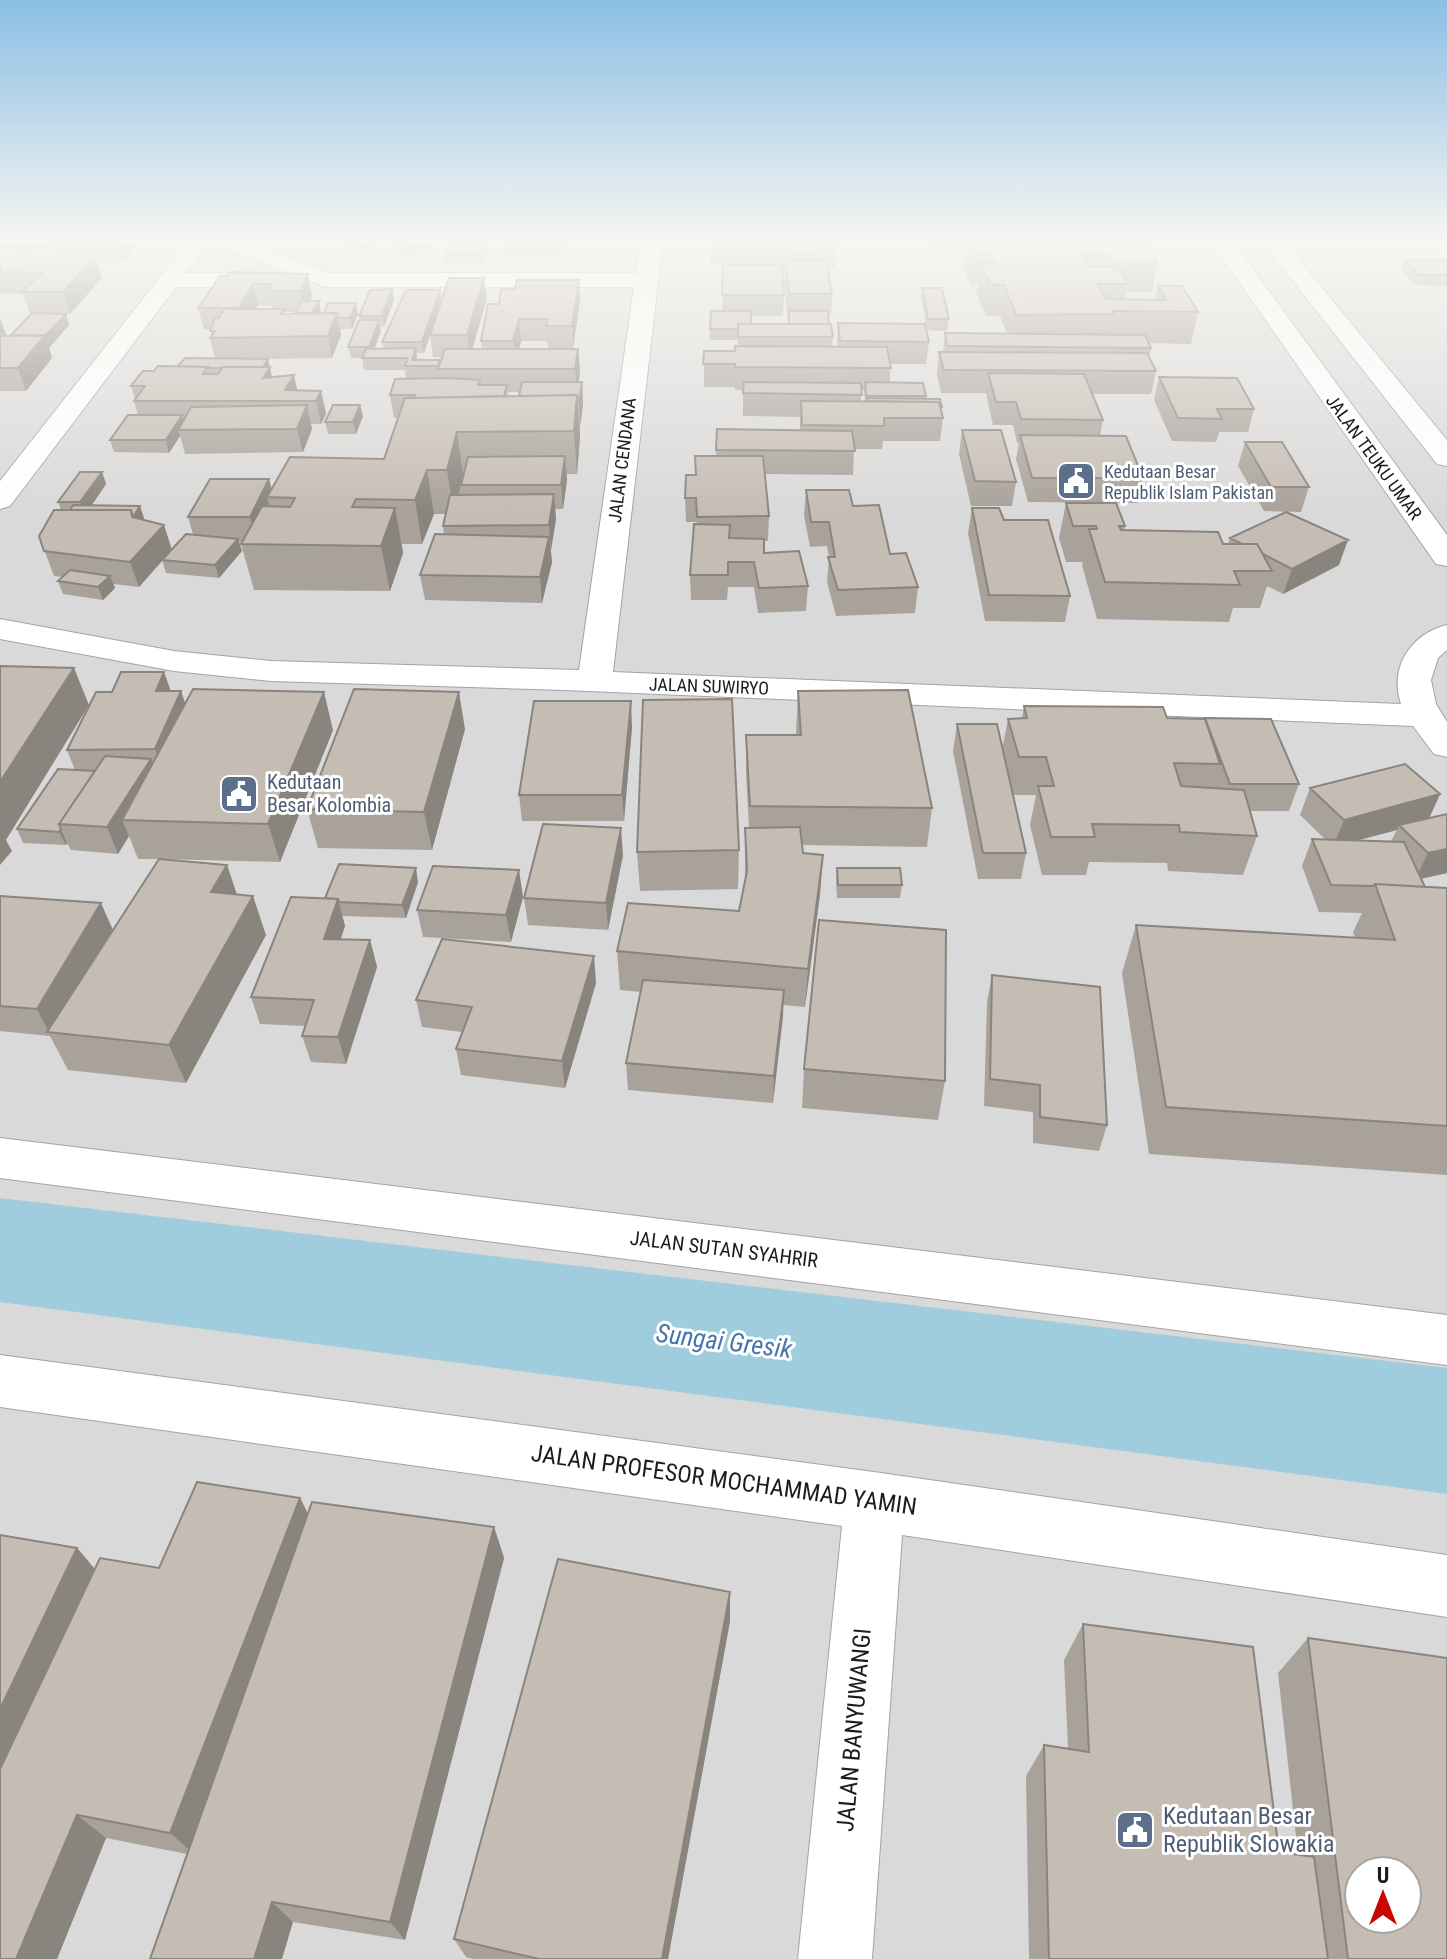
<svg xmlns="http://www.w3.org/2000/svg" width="1447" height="1959" font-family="'Roboto Condensed',sans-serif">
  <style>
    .residential { fill: #dad9d9; fill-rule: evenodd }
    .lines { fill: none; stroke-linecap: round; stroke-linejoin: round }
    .river { fill: #9fcddd; fill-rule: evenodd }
    .minor-casing { stroke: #a3a3a3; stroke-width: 2 }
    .minor { fill: #fff; fill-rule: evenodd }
    .wall { fill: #a9a29b; fill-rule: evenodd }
    .shaded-wall { fill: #8a847e }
    .building { fill: #c5bcb4; stroke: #8a847e; stroke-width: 2; fill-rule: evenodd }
    .labels { text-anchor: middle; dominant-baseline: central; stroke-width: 6; stroke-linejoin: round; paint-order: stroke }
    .far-street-label { font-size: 18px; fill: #1c1c1c; stroke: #fff }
    .far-service-label { font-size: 18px; fill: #4e5e75; stroke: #fff; text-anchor: start }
    .service-label { font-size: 20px; fill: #4e5e75; stroke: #fff; text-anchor: start }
    .street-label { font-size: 20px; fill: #1c1c1c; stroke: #fff }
    .near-street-label { font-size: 24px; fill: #1c1c1c; stroke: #fff }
    .near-service-label { font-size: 24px; fill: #4e5e75; stroke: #fff; text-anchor: start }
    .near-water-label { font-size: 26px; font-style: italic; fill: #4676ad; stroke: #fff }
  </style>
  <rect width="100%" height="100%" fill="#eeeae1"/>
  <path class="residential" d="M0,239H1447V1959H0ZM1359,1871H1407V1919H1359Z"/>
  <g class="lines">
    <path class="river" d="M0,1198L1447,1368V1494L0,1302Z"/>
    <defs>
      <path id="minor" d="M190,239H241L328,273H636L641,239H663L613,672L1401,704C1389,668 1410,634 1447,625V650L1438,658L1431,680L1436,704L1447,722V757L1434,754L1413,726L565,690L271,681L174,671L0,639V619L174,651L271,661L579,670L634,287H325L214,244L212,239L186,273H279L287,275L290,280L287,285L279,287H176L10,506L0,509V481Z
        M1209,239H1231L1447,535V566L1436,564Z
        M1260,239H1282L1447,440V466L1437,464Z
        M0,1138L1447,1315V1365L0,1178Z
        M0,1355L874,1472L1447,1555V1617L902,1535L872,1959H798L842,1526L0,1407Z"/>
    </defs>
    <use href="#minor" class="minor-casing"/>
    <use href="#minor" class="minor"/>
  </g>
  <path class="wall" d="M0,239H134L137,247L123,262L97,261L102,278L70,314H66L69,325L49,348L52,358L26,391H0V318L6,335H11L32,314H30L23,294H0ZM55,247L58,257H31L29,251Z
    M331,239H431L432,248L406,257L390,250L389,242L359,251Z
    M450,239H490L489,247L482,263H445L444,252Z
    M502,239H568V242L565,257H504Z
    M710,239H874L873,242H836V268H828L832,294L831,315H828L829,324L833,337L832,346H837L838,323L929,342L926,364H890V383L926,396V399L942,407L943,418L940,441H883L882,449H854L853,475L765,474L769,516L768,541H764V553L808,586L806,611L758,613L754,587H728L727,600H691L690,575L697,522H686L685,498L696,475L716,456L717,429L800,430V417L743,416V390H735V387H704V351H735L738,346V340H710V329L722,311L723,265H757V264H710ZM782,268H785L784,281L788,324H751V316H783L784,295ZM861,390H864L865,401H861Z
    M925,239H1144L1158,262L1152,292H1127L1125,299L1155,300L1158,286L1198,312L1191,344L1149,343L1151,348L1149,358L1156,371L1151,394H1092L1103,420L1100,436L1143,478L1138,503L1028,502L1016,459L1019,443H1017L1013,425H993L986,393H941L937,374L939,352H943L945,333L1007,334L1000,316H986L976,293L978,284L971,285L963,268L965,250H928Z
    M1367,239H1447V247H1438L1434,242L1369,241Z
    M1405,260H1447V286L1415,285L1401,270Z
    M308,274L312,296L310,301L321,312L320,313L356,303L358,314L352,329H340L341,335L332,358L262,359H268L272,378L297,391H321L326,414L321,424H311L312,429L303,452L185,454L180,436L169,453L114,452L110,440L138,415L134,401L135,399L131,386L154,371L215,358L210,338L211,336V329H204L198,308L220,276ZM258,305L272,306L273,309H256ZM284,312H296L295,314H285Z
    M922,288L949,319L947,331L927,330L921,298Z
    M392,289L394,300L384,327H380L381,331L374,349H384L382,342L440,290L441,301L487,299L472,349H482L481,341L488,304L580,301L573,348H548L547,341H521L519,349H578L580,372L578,382H582L583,405L580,427V437L577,474H567V480L563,509H555L556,519L551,550L552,562L542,603L425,600L420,575L444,535L443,526L446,514H434L422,544H402L403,553L390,591L254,590L241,544L242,542H239L242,551L219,578L166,573L162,560L139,587L113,584L115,588L103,600L63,594L58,581L62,577L54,576L39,536L61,510L58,502L102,472L106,484L92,505L144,518L143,520L172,550L193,534L188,517L272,489L384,459L398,418H394L390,395L439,378H406L405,370H364L362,358H351L348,347L360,320L359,316ZM430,335L433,357H442L441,362L417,360L416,353H424ZM508,392H520L519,396H508Z
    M1159,377L1254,409L1248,432H1219L1216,442L1172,441L1154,400Z
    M363,416L356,434H328L325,422Z
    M962,430L1016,482L1012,506H971L959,454Z
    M1245,442L1309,487L1301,512L1264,511L1238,466Z
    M806,490L853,506L890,554L918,587L915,613L836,616L827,582L829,557L827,546L810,547L804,515Z
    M1066,503L1125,526L1124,530L1223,544H1228L1230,538L1339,565L1283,594L1267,586L1260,608H1233L1229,622L1097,619L1082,565L1083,562H1066L1059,538Z
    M972,508L1004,520L1070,596L1065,622L985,621L968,533Z
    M164,672L171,691L185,703L333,730L280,862L162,859L227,865L237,895L266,935L186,1083L68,1070L50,1036L0,1031V896L113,931L159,859H138L129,836L118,854L71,850L67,843L66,845L23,843L17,829L75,770L67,750L112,692Z
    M798,691L932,808L927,847L802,845L803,853L823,855L820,894L805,1007L783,1005L773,1103L628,1090L626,1063L641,992L620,990L617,951L739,911L745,882V828H749L746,773V735H796Z
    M1024,706L1167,718L1299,784L1289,811H1250L1257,836L1243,875L1168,871L1167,863L1089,862L1086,875H1042L1030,825L1036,795H1013L1026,853L1021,879H978L953,751L957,724L1002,750L1008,719L1022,718Z
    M632,727L624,821H522L519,795Z
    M465,729L432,850L318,848L307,809Z
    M1310,788L1440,794L1429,818L1447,873L1421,879L1425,887L1447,888V1175L1149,1154L1122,973L1136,925L1355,938L1353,932L1362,913L1319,912L1302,866L1312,839L1326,840L1300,815ZM1397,830L1391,841L1357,840Z
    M739,850L738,889L640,891L637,852Z
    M623,855L608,930L528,925L524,898Z
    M837,868L902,885L900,898H837L836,882Z
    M418,882L406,918L342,916L345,926L341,939L370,940L377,967L346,1064L311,1062L302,1036L305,1026L260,1024L251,997L325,898Z
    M523,897L511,942L423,937L417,910Z
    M992,975L1107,1125L1099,1151L1033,1143V1112L984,1106L987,1002Z
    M596,983L565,1088L461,1075L456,1049L462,1032L422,1027L416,1000Z
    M804,1069L945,1081L938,1120L802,1108Z
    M300,1498L308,1514L494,1527L504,1558L405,1940L293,1922L187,1854L106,1838L57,1959L77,1548L95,1569L159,1568Z
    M730,1621L668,1959H473L466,1957L454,1939Z
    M1083,1624L1279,1852L1298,1855L1278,1673L1308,1638L1447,1959H1029L1026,1776L1044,1745L1068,1748L1064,1660Z"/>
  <path class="shaded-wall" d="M0,239H88L53,240L55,247L29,251L35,268L0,254Z
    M119,239H134L137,247L123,262L117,241Z
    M357,239H397L389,240V242L359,251Z
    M428,239H431L432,248L406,257L405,246Z
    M487,239H488L489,247L482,263L481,252Z
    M563,239H568L565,257Z
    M95,257L102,278L70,314L63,292Z
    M308,274L312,296L304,312L300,291Z
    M484,278L487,299L470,357L467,335Z
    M579,280L580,301L573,348L572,326Z
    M253,284L258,305L244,329L239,308Z
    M392,289L394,300L384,327L382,316Z
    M440,290L441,301L424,353L422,342Z
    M319,301L321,312L315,324L312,313Z
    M356,303L358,314L352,329L350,318Z
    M337,313L341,335L332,358L328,336Z
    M66,314L69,325L49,348L52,358L26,391L18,368L45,335Z
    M0,318L7,337L0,344Z
    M519,319L521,341L516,363L513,341Z
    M379,320L381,331L371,358L369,347Z
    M416,348L417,360H412Z
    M578,349L580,372L577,392L575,369Z
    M268,359L275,390L269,401L262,369Z
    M294,375L299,398L285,390Z
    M582,382L583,405L580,427L579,404Z
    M321,391L326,414L321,424L316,401Z
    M577,395L580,437L577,474L574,431Z
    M307,405L312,429L303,452L297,429Z
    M360,405L363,416L356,434L353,422Z
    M182,415L185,427L178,430L180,436L169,453L166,440Z
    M457,432L463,475L454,514L447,470Z
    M565,456L567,480L563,509L561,485Z
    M427,470L434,514L422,544L415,500Z
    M102,472L106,484L85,515L80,502Z
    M269,479L274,497H267L271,512L257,542L250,517Z
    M554,494L556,519L551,550L549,525Z
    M140,506L144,518L137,530L131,520Z
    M395,508L403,553L390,591L381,546Z
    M164,525L172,550L139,587L130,562Z
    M549,537L552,562L542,603L540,577Z
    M238,539L242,551L219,578L215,565Z
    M1348,540L1339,565L1283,594L1292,569Z
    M110,576L115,588L103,600L98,587Z
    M74,668L89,705L6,840L12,851L0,865V782Z
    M164,672L173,698L156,691Z
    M181,691L190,717L165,776L155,749Z
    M324,692L333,730L280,862L268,824Z
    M459,692L465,729L432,850L424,812Z
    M631,701L632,727L624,821L622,795Z
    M151,759L161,786L122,820L129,836L118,854L107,827Z
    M1440,794L1428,821L1399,825L1397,830L1333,847L1344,820Z
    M621,828L623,855L608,930L606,903Z
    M61,829L67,843L66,845L59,832Z
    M1447,849V873L1415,880L1428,853Z
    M823,855L820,894L805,1007L808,969Z
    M227,865L240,904L211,892Z
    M416,868L418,882L406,918L402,905Z
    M519,870L523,897L511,942L506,915Z
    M253,896L266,935L186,1083L169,1045Z
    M338,899L345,926L331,966L324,939Z
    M101,903L113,930L49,1032L37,1009Z
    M370,940L377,967L346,1064L338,1037Z
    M594,956L596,983L565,1088L562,1061Z
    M784,990L783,1017L773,1103L774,1076Z
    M300,1498L316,1530L195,1855L170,1833Z
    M494,1527L504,1558L405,1940L390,1922Z
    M77,1548L103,1579L0,1803V1709Z
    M730,1592V1621L668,1959H662Z
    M77,1815L106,1838L57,1959H16Z
    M272,1902L293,1922L282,1959H254Z"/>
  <path class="building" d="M54,239H119L117,241L53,240Z
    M391,239H428L405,246L389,240Z
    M450,239H487L481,252H444Z
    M710,239H835L837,248H820L821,254H789V248H758V243H710Z
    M966,239H1144L1158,262H1111L1106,252H1081L1088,267H1119L1129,284H1098L1106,299L1166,300L1158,286H1182L1198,312L1113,311L1114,314L1016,315L1004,285H990L980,263H995L991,254L974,255Z
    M0,248H28L19,257H95L63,292H22L42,273L0,272Z
    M785,260H826L832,294H789Z
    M1405,260H1447V275H1418Z
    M723,265H782L784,295H722Z
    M230,272L308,274L300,291H269L272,284H253L239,308H198L220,276H227Z
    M449,278H484L467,335H430Z
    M517,280H579L572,326H546L548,319H519L513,341H481L488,304H499L501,289H515Z
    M922,288H942L949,319H928Z
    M392,289L382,316H359L370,290Z
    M406,290H440L422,342H382Z
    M302,301H319L312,313H295Z
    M328,303H356L350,318H338L337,313H324Z
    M224,309H284L281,314L337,313L328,336L210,338L215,331H210L215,318H219Z
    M711,311H751V324H738V329H710Z
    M789,311H828L829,324H789Z
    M32,313L66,314L45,336L11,335Z
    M359,320H379L369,347H348Z
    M838,323L925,324L929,342L840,341Z
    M738,324H831L833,337H738Z
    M945,333L1145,335L1151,348L947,346Z
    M45,335L18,368H0V336Z
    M735,346L887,347L891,368L735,367V364H703L704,351H735Z
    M416,348L412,360H440L438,366H405L408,358H362L366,349Z
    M445,349H578L575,369H438Z
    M939,352L1147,353L1156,371L944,370Z
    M185,358L268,359L263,367H223L222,368H207L208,367L178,366Z
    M158,366L208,367L203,374H218L223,367H270L263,378L294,375L285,390L321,391L316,401H134L145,386H131L143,371H154Z
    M988,373L1084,374L1103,420L1021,419L1016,402H996Z
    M1159,377L1237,378L1254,409H1217L1222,419L1178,418Z
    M448,378L480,380L478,385H507L504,396L414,398L415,395H390L395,379Z
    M522,382H582L579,404L577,395L519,396Z
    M744,382L861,383L862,395L743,393Z
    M865,382L923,383L926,396H866Z
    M577,395L574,431L457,432L447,470H427L415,500L356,499L352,507L395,508L381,546L241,544L262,506L290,507L295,498L267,497L290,457L384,459L405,398Z
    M867,398L940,399L942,407H940L939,402L868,401Z
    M801,401L939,402L943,418H884V426L802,425Z
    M307,405L297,429L178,430L191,407Z
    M333,405H360L353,422H325Z
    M128,415H182L166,440H110Z
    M717,429L852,431L855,451L716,450Z
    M962,430H1001L1016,482L975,481Z
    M1020,435L1126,436L1143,478H1032Z
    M1245,442H1282L1309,487H1271Z
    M565,456L561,485H461L468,457Z
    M695,456H763L769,516L697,517L696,498H685L686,475H696Z
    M80,472H102L80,502H58Z
    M210,479H269L250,517H188Z
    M806,490H849L853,506L879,505L890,554L906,553L918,587L838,590L828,557H835L829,522H811Z
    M554,494L549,525L443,526L450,495Z
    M1066,503H1116L1125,526H1119L1121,530L1218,532L1223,544H1257L1272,571H1234L1240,585L1105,582L1089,529H1097L1096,526H1073Z
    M73,505L140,506L133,517L131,510H70Z
    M972,508H999L1004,520H1048L1070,596L989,595Z
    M54,510H131L132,517L164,525L130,562L44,551L39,536Z
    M1286,512L1348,540L1292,569L1263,554L1257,544H1242L1230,538Z
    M694,524L730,525L729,538L764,539V553L799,551L808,586L759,588L754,562H728V575H690Z
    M186,534L238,539L215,565L162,560Z
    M435,534L549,537L540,577L420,575Z
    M70,570L110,576L98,587L58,581Z
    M0,666L74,668L0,782Z
    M121,672H164L156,691H181L155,749L67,750L96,692H112Z
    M193,689L324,692L268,824L122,820Z
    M354,689L459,692L424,812L307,809Z
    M908,690L932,808L750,806L746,735H801L798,691Z
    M732,699L739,850L637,852L643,700Z
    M534,701H631L622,795H519Z
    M1024,706L1163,707L1167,718L1205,719L1220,764L1174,763L1181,786L1244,790L1257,836L1180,832L1179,825L1092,824L1095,837H1051L1038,786H1054L1046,757H1019L1008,719L1027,718Z
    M1205,718L1271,719L1299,784H1230Z
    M957,724H997L1026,853H983Z
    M105,756L151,759L107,827L59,824Z
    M1405,764L1440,794L1344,820L1310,788Z
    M58,769L95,771L59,824L61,829L59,832L17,829Z
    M1447,814V849L1428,853L1399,825Z
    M543,824L621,828L606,903L524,898Z
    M800,827L803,853L823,855L808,969L617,951L628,903L739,911L747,871L745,828Z
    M1312,839L1404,842L1425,887L1375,884L1374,886L1331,885Z
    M159,859L227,865L211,892L253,896L169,1045L47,1032Z
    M339,864L416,868L402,905L339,902L338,899L325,898Z
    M433,866L519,870L506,915L417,910Z
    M837,868H900L902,885H838Z
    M1375,884L1447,888V1126L1166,1107L1136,925L1395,940Z
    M0,896L101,903L37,1009L0,1006Z
    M291,897L338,899L324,939L370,940L338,1037L302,1036L314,1000L251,997Z
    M819,920L946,930L945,1081L804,1069Z
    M442,939L594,956L562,1061L456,1049L472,1007L416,1000Z
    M992,975L1100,987L1107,1125L1040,1117V1085L990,1079Z
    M643,980L784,990L774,1076L626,1063Z
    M197,1482L300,1498L170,1833L77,1815L16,1959H0V1769L100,1558L159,1568Z
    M312,1502L494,1527L390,1922L272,1902L254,1959H150Z
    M0,1535L77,1548L0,1709Z
    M558,1559L730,1592L662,1959H539L454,1939Z
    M1083,1624L1253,1647L1279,1852L1314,1857L1328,1959H1049L1044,1745L1089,1752Z
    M1308,1638L1447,1658V1959H1348ZM1359,1871H1407V1919H1359Z"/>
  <linearGradient id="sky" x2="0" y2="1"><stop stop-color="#8bbee4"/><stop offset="0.47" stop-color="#f7f6f2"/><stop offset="1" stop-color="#f7f6f2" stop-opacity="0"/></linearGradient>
  <rect width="1447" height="513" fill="url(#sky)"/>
  <defs>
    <symbol id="civic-square" viewBox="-11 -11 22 22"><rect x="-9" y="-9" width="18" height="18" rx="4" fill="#5c6f8a" stroke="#fff"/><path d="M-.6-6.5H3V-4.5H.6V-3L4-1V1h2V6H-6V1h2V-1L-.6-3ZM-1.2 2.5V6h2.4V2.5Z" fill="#fff"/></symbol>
  </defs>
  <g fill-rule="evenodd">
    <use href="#civic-square" x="1054" y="459" width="44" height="44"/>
    <use href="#civic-square" x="217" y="772" width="44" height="44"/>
    <use href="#civic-square" x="1113" y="1808" width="44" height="44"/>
  </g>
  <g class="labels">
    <g class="far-street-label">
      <text transform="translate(1374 457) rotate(54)">JALAN TEUKU UMAR</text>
      <text transform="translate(622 460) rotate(-83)">JALAN CENDANA</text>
      <text transform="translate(709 686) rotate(2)">JALAN SUWIRYO</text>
    </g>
    <g class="far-service-label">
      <text x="1104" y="471">Kedutaan Besar<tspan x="1104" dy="21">Republik Islam Pakistan</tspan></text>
    </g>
    <g class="service-label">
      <text x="267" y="782">Kedutaan<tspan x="267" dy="23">Besar Kolombia</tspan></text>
    </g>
    <g class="street-label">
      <text transform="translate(724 1249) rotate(7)">JALAN SUTAN SYAHRIR</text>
    </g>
    <g class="near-street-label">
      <text transform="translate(724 1480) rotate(8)">JALAN PROFESOR MOCHAMMAD YAMIN</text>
      <text transform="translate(854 1730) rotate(-85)">JALAN BANYUWANGI</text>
    </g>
    <g class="near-service-label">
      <text x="1163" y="1816">Kedutaan Besar<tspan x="1163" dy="28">Republik Slowakia</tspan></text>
    </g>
    <g class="near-water-label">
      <text transform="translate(724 1341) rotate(7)">Sungai Gresik</text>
    </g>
  </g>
  <g transform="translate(1383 1895)"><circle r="38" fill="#ffffff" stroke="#a4a4a4" stroke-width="2"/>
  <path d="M0-6L14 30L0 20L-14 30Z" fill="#c70800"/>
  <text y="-12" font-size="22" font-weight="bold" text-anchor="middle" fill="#1c1c1c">U</text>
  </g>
</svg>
